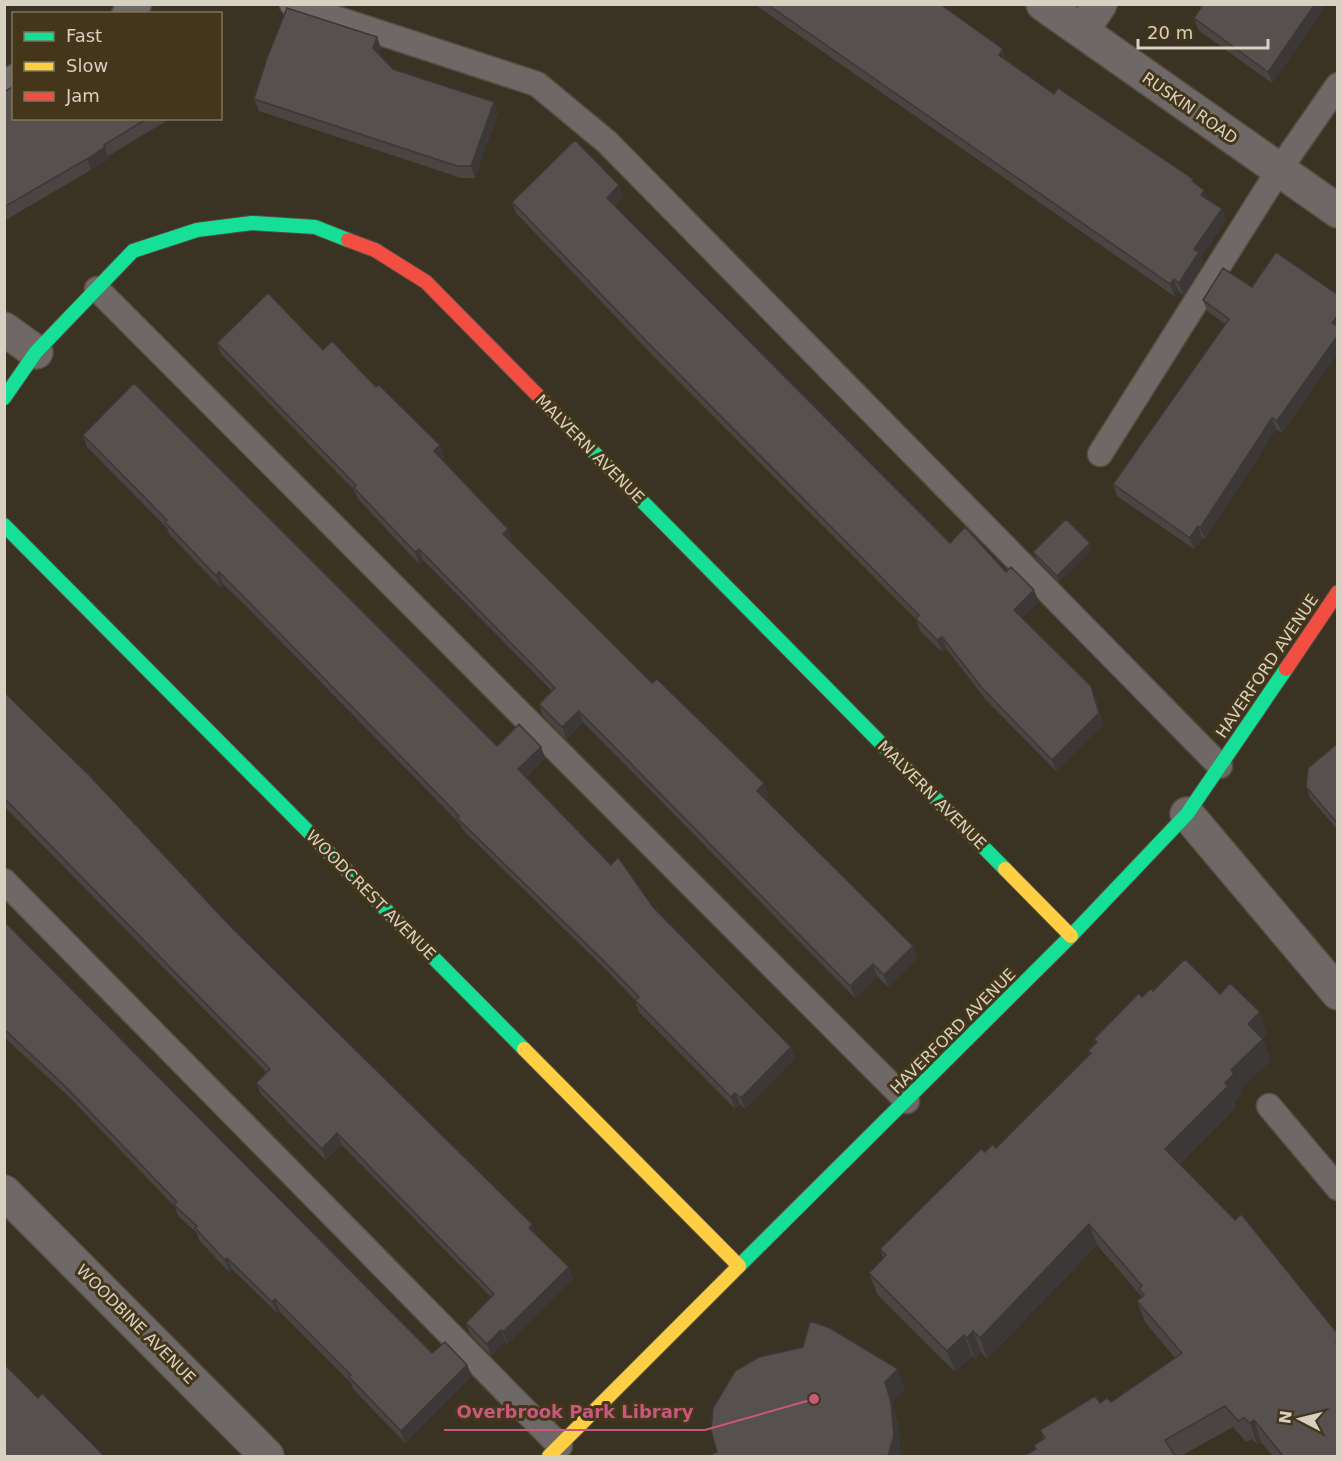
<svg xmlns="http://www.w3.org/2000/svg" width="1342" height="1461" font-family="'DejaVu Sans',sans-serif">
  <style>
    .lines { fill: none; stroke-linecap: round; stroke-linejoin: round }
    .lane-casing { stroke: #554e41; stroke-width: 27 }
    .street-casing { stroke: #554e41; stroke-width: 36 }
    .fast-casing { stroke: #554e41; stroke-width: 16 }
    .slow-casing { stroke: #554e41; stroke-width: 16 }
    .jam-casing { stroke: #554e41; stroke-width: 16 }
    .lane { stroke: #6e6866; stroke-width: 24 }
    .street { stroke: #6e6866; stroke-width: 33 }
    .fast { stroke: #16e098; stroke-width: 14 }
    .slow { stroke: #ffcf43; stroke-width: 14 }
    .jam { stroke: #f24e42; stroke-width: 14 }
    .wall { fill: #4a4543 }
    .shaded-wall { fill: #3c3837 }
    .building { fill: #56504e; stroke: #3c3837; stroke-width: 1.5 }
    .labels { text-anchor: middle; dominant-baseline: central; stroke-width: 6; stroke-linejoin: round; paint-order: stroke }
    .street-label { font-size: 16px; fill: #d8d0c0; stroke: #43361a }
    .leader { fill: none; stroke: #ca587e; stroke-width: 2 }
    .callout-dot { fill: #ca587e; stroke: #43361a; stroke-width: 2 }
    .callout-label { font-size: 18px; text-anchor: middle; font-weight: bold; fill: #ca587e; stroke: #43361a; stroke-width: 6; stroke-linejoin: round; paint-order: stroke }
  </style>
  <rect width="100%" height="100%" fill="#3a3223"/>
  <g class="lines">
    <defs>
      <path id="lane" d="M292,4L537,84L607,142L1220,766
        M124,14L139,4
        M4,82L14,77
        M97,289L907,1101
        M1100,454L1279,170L1338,85
        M4,881L560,1446
        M1269,1106L1338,1188"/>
      <path id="street" d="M1043,4L1338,211
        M1082,31L1100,4
        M4,329L36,352
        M1187,814L1338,993
        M4,1192L267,1456"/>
      <path id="fast" d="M4,398L36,352L133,251L197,230L252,223L315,227L348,240
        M560,418L1005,869
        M4,525L524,1049
        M739,1266L1071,936L1187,814L1286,669"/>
      <path id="slow" d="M1005,869L1071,936
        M524,1049L738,1265
        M549,1456L739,1266"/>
      <path id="jam" d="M348,240L375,250L426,282L560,418
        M1286,669L1338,592"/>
    </defs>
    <use href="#lane" class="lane-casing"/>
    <use href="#street" class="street-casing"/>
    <use href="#fast" class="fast-casing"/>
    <use href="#slow" class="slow-casing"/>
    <use href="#jam" class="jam-casing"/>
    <use href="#lane" class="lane"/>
    <use href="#street" class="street"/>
    <use href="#fast" class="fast"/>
    <use href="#slow" class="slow"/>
    <use href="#jam" class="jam"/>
  </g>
  <path class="wall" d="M754,4H940L1007,60L1054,94L1193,179L1194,183L1208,200L1222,209L1226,221L1201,257L1203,264L1183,295L1178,291L1174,296Z
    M1327,4L1272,83L1198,30L1194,18Z
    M381,48L379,54L393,69L498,113L475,178H461L259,111L254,99Z
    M4,92L14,118H171L108,156L109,159L91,170L4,221Z
    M619,185L623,197L615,206L950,543L1006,572L1039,602L1022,618L1096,698L1103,725L1056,771L986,700L946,648L942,652L920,631L916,619L658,361L516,213L512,202Z
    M1252,287L1338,295V353L1282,433L1276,429L1205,539L1202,538L1194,549L1117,496L1113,484L1225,324L1207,311L1203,300Z
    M217,343L323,350L444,457L442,459L508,529L512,540L511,542L652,683L769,795L765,799L913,946L917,958L888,987L877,976L855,998L583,722L566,739L543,716L539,704L552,691L423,560L419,564L358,499L354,490L221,354Z
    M83,435L497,746L541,747L545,758L526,777L611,865L653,907L791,1047L795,1058L745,1109L740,1104L735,1109L639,1012L635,1000L607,971L462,829L460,824L426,789L246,606L223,584L220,587L169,534L167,528L87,447Z
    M1092,549L1059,582L1036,558L1033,552Z
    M4,692L231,927L532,1224L535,1234L569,1267L573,1279L507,1344L505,1341L491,1356L470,1334L466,1323L491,1297L342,1145L326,1160L310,1145L261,1094L256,1083L267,1073L4,806Z
    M1338,743V830L1310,798L1306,787Z
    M4,921L432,1353L467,1365L472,1376L405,1443L353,1389L351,1383L279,1311L277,1313L232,1269L229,1272L199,1240L197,1233L178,1216L175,1207L70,1098L4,1037Z
    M1153,991L1220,994L1267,1033L1262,1039L1271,1060L1240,1090L1242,1095L1234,1102L1236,1107L1179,1164L1338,1456H1273L1261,1442L1257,1444L1252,1439L1246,1442L1233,1427L1181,1456H1024L1035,1449L1034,1445L1043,1439L1040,1430L1100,1403L1111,1402L1175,1358L1145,1322L1137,1301L1142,1297L1097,1245L987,1359L981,1352L975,1360L972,1356L955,1372L877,1294L869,1273L883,1258L880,1249L985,1152L996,1148L1089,1055L1088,1051L1096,1043L1094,1039L1142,997Z"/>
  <path class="shaded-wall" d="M1315,4H1327L1272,83L1268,72Z
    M377,37L381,48L378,59L373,48Z
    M1003,49L1007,60L999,55Z
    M494,102L498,113L475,178L471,166Z
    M105,147L109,159L91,170L87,159Z
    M619,185L623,197L612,209L607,198Z
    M1204,190L1209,201L1201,195Z
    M1222,209L1226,221L1201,257L1203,264L1183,295L1179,283L1194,249Z
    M1174,279L1178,291L1174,296L1170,284Z
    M1338,315V333L1332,323Z
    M1338,335V353L1282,433L1277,421Z
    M1272,418L1276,429L1205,539L1200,528Z
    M440,445L444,457L438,462L434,451Z
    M1198,526L1202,538L1194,549L1190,538Z
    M508,529L512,540L507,545L503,534Z
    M1090,543L1092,549L1059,582L1057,576Z
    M419,549L423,560L419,564L415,552Z
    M219,572L223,584L220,587L216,576Z
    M1034,590L1039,602L1018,622L1014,610Z
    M942,637L946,648L942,652L937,640Z
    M1091,686L1103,725L1056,771L1052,760Z
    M579,711L583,722L566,739L562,727Z
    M541,747L545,758L522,780L518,769Z
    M764,783L769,795L761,802L757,791Z
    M913,946L917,958L888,987L884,975Z
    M873,964L877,976L855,998L850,986Z
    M1260,1012L1267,1033L1256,1045L1248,1024Z
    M1263,1039L1271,1060L1240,1090L1242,1095L1234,1102L1236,1107L1172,1170L1165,1149L1231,1070Z
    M791,1047L795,1058L745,1109L741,1098Z
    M735,1093L740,1104L735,1109L731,1097Z
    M337,1133L342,1145L326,1160L322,1149Z
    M532,1224L536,1236L529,1228Z
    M1089,1224L1097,1245L987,1359L980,1338Z
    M227,1258L232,1269L229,1272L225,1260Z
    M569,1267L573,1279L507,1344L503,1332Z
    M275,1299L279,1311L277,1313L272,1302Z
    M501,1330L505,1341L491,1356L487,1344Z
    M973,1331L981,1352L975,1360L967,1338Z
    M964,1335L972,1356L955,1372L947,1351Z
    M467,1365L472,1376L405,1443L401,1431Z
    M898,1369L905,1390L892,1403L899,1423L901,1456H888L885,1382Z
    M1254,1420L1261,1442L1257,1444L1250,1423Z"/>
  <path class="building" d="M767,4H940L1003,49L999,55L1054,94L1058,88L1193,179L1192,181L1204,190L1201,195L1222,209L1194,249L1199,252L1179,283L1174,279L1170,284Z
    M1203,4H1315L1268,72L1194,18Z
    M287,8L377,37L373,48L393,69L494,102L471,166H457L254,99L267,58Z
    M14,86V118H148L104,145L105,147L87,159L4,207V92Z
    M575,140L619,185L607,198L950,543L965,527L1006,572L1011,567L1034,590L1014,610L1091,686L1099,713L1052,760L982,688L942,637L937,640L916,619L919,615L654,349L512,202Z
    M1276,252L1338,295V315L1332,323L1338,326V335L1277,421L1272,418L1200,528L1198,526L1190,538L1113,484L1229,319L1203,300L1223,268L1252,287Z
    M268,293L323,350L332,341L376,387L379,385L440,445L434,451L508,529L503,534L652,683L657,679L764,783L757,791L913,946L884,975L873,964L850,986L579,711L562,727L539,704L555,688L419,549L415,552L354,488L356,485L217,343Z
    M134,383L497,746L519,724L541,747L518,769L611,865L618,857L653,907L791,1047L741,1098L735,1093L731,1097L635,1000L639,997L603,960L457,818L459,816L422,778L242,595L219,572L216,576L165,522L167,520L83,435Z
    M1066,519L1090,543L1057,576L1033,552Z
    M4,692L90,776L231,927L532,1224L529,1228L569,1267L503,1332L501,1330L487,1344L466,1323L494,1294L337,1133L322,1149L256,1083L270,1069L4,798Z
    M1338,743V824L1306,787L1308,768Z
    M4,921L432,1353L445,1342L467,1365L401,1431L349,1377L351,1375L275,1299L272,1302L227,1258L225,1260L195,1228L197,1226L174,1205L177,1202L66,1087L4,1029Z
    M1185,959L1220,994L1230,983L1260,1012L1248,1024L1263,1039L1231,1070L1234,1074L1225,1083L1228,1086L1165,1149L1235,1220L1241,1214L1338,1334V1340L1336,1342L1338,1344V1456H1283L1254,1420L1250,1423L1244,1418L1238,1421L1225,1406L1165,1440L1175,1456H1024L1036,1449L1034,1445L1045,1438L1040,1430L1095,1396L1100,1403L1107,1398L1111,1402L1182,1353L1137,1301L1144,1295L1139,1289L1142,1286L1089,1224L980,1338L973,1331L967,1338L964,1335L947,1351L869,1273L886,1255L880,1249L981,1149L985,1152L993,1144L996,1148L1091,1053L1088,1051L1097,1042L1094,1039L1139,993L1142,997L1151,988L1153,991Z
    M810,1321L830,1328L898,1369L885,1382L891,1402L894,1435L888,1456H707L717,1452L711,1431L713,1408L735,1371L759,1357L803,1347Z
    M4,1364L38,1398L42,1393L104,1456H4Z"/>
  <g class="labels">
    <g class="street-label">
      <text transform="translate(1190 108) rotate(35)">RUSKIN ROAD</text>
      <text transform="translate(590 449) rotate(45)">MALVERN AVENUE</text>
      <text transform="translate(1267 666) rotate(-56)">HAVERFORD AVENUE</text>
      <text transform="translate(932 795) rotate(45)">MALVERN AVENUE</text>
      <text transform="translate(371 895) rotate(45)">WOODCREST AVENUE</text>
      <text transform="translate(953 1031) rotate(-45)">HAVERFORD AVENUE</text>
      <text transform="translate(136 1324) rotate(45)">WOODBINE AVENUE</text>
    </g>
  </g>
  <path class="leader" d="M814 1399L705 1430H444"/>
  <circle class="callout-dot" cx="814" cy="1399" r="6"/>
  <g class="callout-label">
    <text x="575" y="1418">Overbrook Park Library</text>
  </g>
  <rect width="1342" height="1461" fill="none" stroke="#d8d0c0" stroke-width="12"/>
  <rect x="12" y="12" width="210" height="108" fill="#43361a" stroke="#7f745c" stroke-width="1.5"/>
  <rect x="24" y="32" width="30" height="9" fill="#16e098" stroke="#7f745c" stroke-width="1.5"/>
  <text x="66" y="42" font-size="18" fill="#d8d0c0">Fast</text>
  <rect x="24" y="62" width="30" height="9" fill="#ffcf43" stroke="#7f745c" stroke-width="1.5"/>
  <text x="66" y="72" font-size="18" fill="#d8d0c0">Slow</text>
  <rect x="24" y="92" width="30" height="9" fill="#f24e42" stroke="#7f745c" stroke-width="1.5"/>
  <text x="66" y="102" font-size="18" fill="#d8d0c0">Jam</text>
  <g transform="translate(1300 1419) rotate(277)" stroke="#43361a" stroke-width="4.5" paint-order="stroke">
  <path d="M0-4.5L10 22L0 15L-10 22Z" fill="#d8d0c0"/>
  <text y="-9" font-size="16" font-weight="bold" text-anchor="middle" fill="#d8d0c0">N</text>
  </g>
  <path d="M1138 39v9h130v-9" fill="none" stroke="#d8d0c0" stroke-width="3"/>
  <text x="1147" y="39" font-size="18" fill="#d8d0c0" stroke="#43361a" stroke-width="4.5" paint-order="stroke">20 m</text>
</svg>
